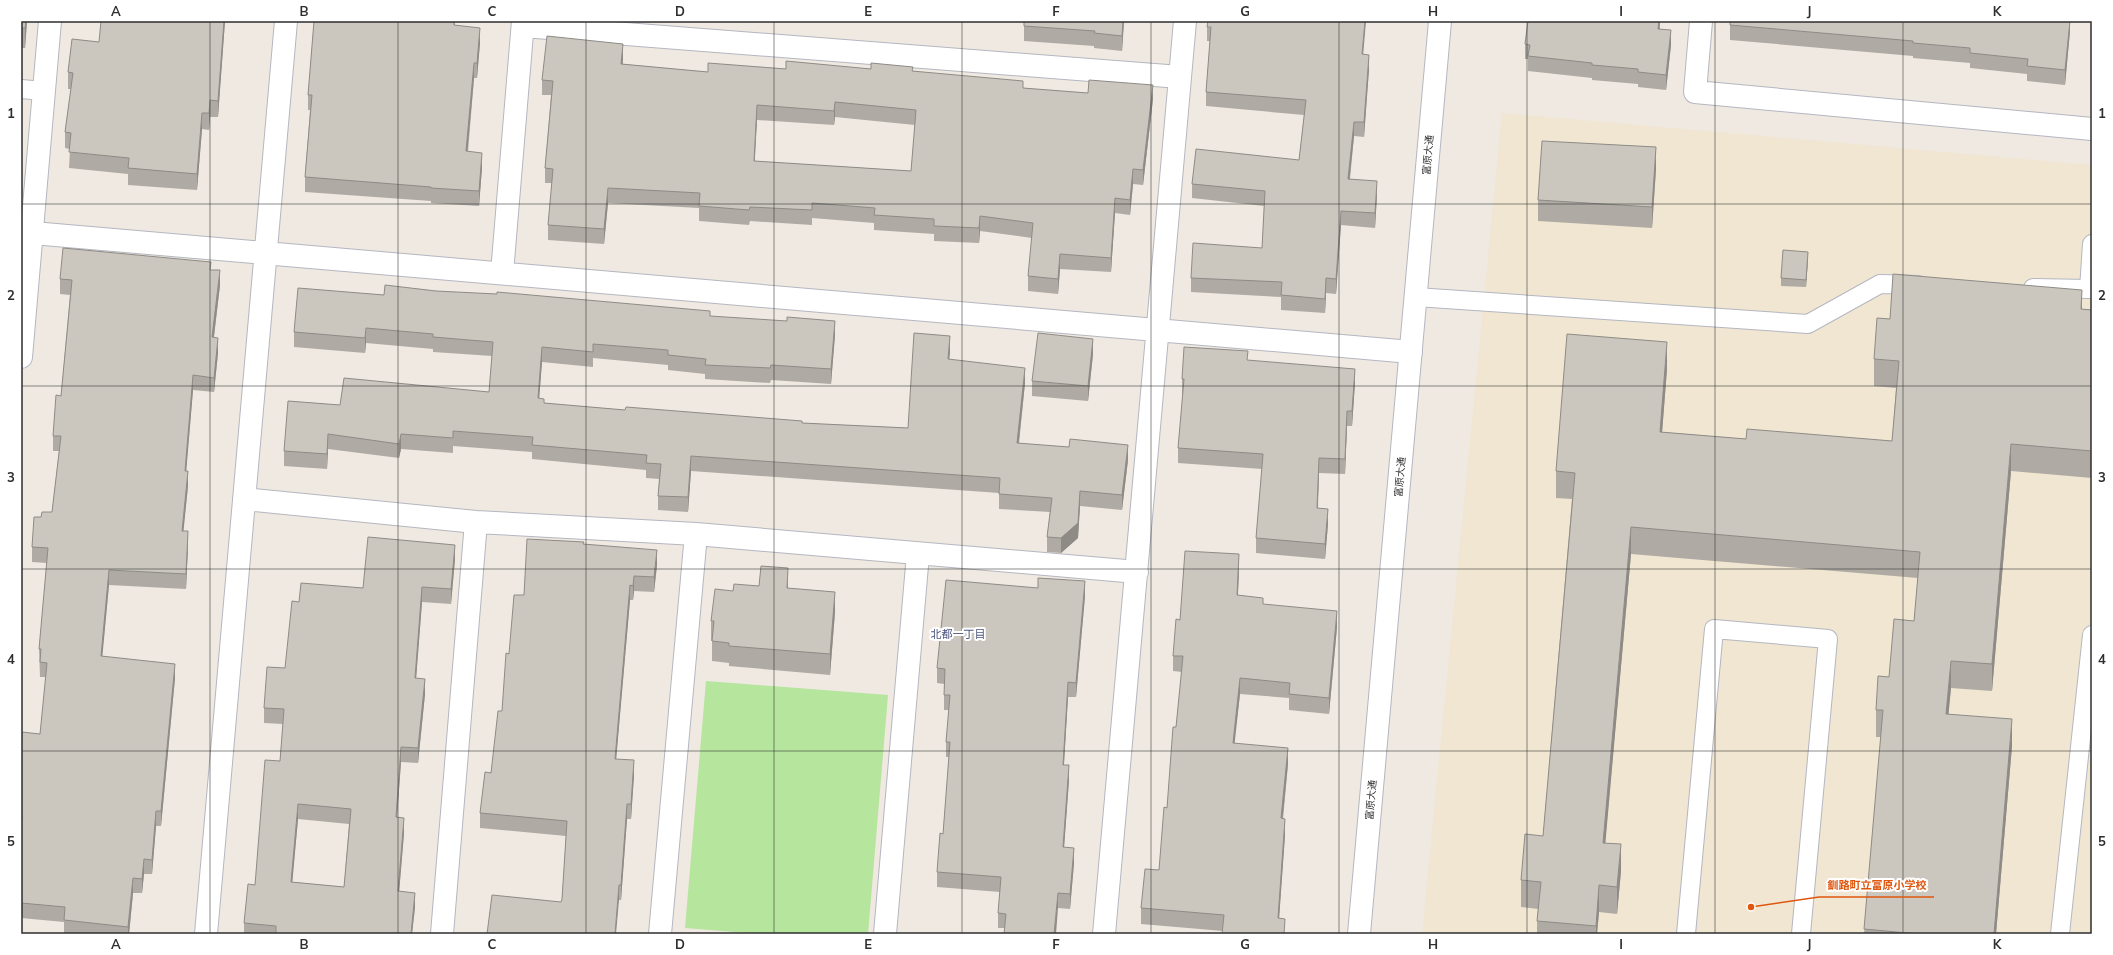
<svg xmlns="http://www.w3.org/2000/svg" width="2113" height="955" font-family="Mulish,'Noto Sans JP',sans-serif">
  <style>
    .education { fill: #f0e6d1 }
    .green { fill: #b6e59e }
    .lines { fill: none; stroke-linecap: round; stroke-linejoin: round }
    .service-casing { stroke: #b4b7c1; stroke-width: 20 }
    .minor-casing { stroke: #b4b7c1; stroke-width: 24 }
    .tertiary-casing { stroke: #b4b7c1; stroke-width: 24 }
    .service { stroke: #fff; stroke-width: 18 }
    .minor { stroke: #fff; stroke-width: 22 }
    .tertiary { stroke: #fff; stroke-width: 22 }
    .wall { fill: #afaba4; fill-rule: evenodd }
    .shaded-wall { fill: #8e8b86 }
    .building { fill: #cbc7bf; stroke: #8e8b86; fill-rule: evenodd }
    .grid { fill: none; stroke: #2e2e2e; stroke-width: 1; stroke-opacity: 0.55 }
    .labels { text-anchor: middle; dominant-baseline: central; stroke-width: 4; stroke-linejoin: round; paint-order: stroke }
    .street-label { font-size: 10px; fill: #2e2e2e; stroke: #fff }
    .neighbourhood-label { font-size: 11px; fill: #4d5680; stroke: #fff }
    .leader { fill: none; stroke: #df570e; stroke-width: 1.5 }
    .callout-dot { fill: #df570e; stroke: #fff; stroke-width: 1.5 }
    .callout-label { font-size: 11px; text-anchor: middle; font-weight: bold; fill: #df570e; stroke: #fff; stroke-width: 4; stroke-linejoin: round; paint-order: stroke }
    .neatline { fill: none; stroke: #2e2e2e; stroke-width: 1.5 }
    .grid-label { font-size: 13px; text-anchor: middle; font-weight: bold; fill: #2e2e2e }
  </style>
  <rect width="100%" height="100%" fill="#efe9e1"/>
  <path class="education" d="M1502,113L2092,165V934H1422Z"/>
  <path class="green" d="M706,681L888,695L868,934H760L685,928Z"/>
  <g class="lines">
    <defs>
      <path id="service" d="M21,89L44,91
        M2033,288L2089,289L2092,244
        M1416,297L1808,324L1880,284L1918,285
        M1686,934L1714,629L1828,639L1801,934
        M2060,934L2092,635"/>
      <path id="minor" d="M1701,21L1695,92L2092,129
        M523,26L1180,77
        M21,232L1411,352
        M502,273L523,21
        M21,357L50,21
        M244,499L476,522L696,534L1137,572
        M206,934L286,21
        M442,934L476,522
        M660,934L696,534
        M885,934L918,554
        M1104,934L1185,21"/>
      <path id="tertiary" d="M1359,934L1440,21"/>
    </defs>
    <use href="#service" class="service-casing"/>
    <use href="#minor" class="minor-casing"/>
    <use href="#tertiary" class="tertiary-casing"/>
    <use href="#service" class="service"/>
    <use href="#minor" class="minor"/>
    <use href="#tertiary" class="tertiary"/>
  </g>
  <path class="wall" d="M21,21H27L25,48H21Z
    M225,21L218,117H210L209,130L202,129L197,190L128,185V174L69,168L70,149L65,148V132L71,89H68V72L99,42Z
    M314,21H455V26L480,43L477,78H474L468,152L482,168L479,206L431,203V201L305,192V177L310,110H308V95Z
    M1124,21L1122,51L1094,48V46L1024,41V26Z
    M1528,21H1660V29L1671,45L1666,90L1638,87V84L1592,80V78L1528,71V59H1525V44Z
    M2070,21V31L2065,85L2027,81V74L1970,68V63L1913,58V56L1730,40V25Z
    M1207,27L1363,54L1369,69L1364,137L1354,136L1350,179L1377,195L1375,228L1341,225L1336,294L1326,293L1325,313L1281,310V297L1191,292V278L1262,248L1264,206L1192,198V184L1299,160L1304,115L1206,106V92L1210,41H1207Z
    M623,59V64L708,72L786,69H871L913,71L1023,88L1153,99L1143,185L1133,184L1130,215L1115,213L1111,272L1060,269L1058,294L1028,291V276L1032,238L980,231L979,243L934,241V234L874,230V223L812,218V225L750,221L749,225L699,221V208L608,203L604,244L548,240V225L552,183H545V168L551,95H542V80ZM835,117L915,125L911,171L754,161L757,120L834,125Z
    M1656,169L1652,228L1538,221V200Z
    M1808,259L1806,287L1781,286V278Z
    M211,270L220,285L214,337L218,353L214,392L193,390L186,471L188,486L183,531L188,546L186,589L109,585L102,656L175,678L161,826H156L152,874H144L142,893H133L129,934H64V922L21,918V740L40,734L46,677H40L39,649L47,563L32,562V547L41,517L52,512L59,451H53V436L61,396L70,295L60,294V279Z
    M436,291L710,316L835,335L831,384L771,380L770,383L705,379V374L668,370V365L593,358V367L542,362L539,399L544,403L625,410L802,423L908,428L950,351L949,360L1025,383L1019,444L1128,460L1122,510L1080,506L1078,538L1061,553L1047,552V537L1050,512L999,509V493L691,471L688,512L658,510V496L659,479L646,478V470L532,459V452L453,446V453L401,449L399,458L328,449L327,469L284,466V451L340,405L489,392L492,356L433,352V349L366,343L365,353L294,347V332L384,295Z
    M2082,309L2092,310V478L2011,471L1992,691L1951,688L1948,714L2012,746L1996,934H1864L1881,737H1876V710L1889,677L1914,621L1918,578L1631,554L1605,843L1621,871L1617,914L1599,912L1597,934H1537V921L1538,909L1521,907V880L1543,836L1572,499L1556,498V471L1667,369L1662,432L1746,439L1892,441L1896,388L1874,386V359L1890,319Z
    M1093,354L1088,401L1032,396V381Z
    M1248,361L1355,383L1352,426H1347L1345,474L1319,473L1318,508L1328,524L1325,559L1256,553V538L1262,469L1178,463V448L1183,394H1182V379Z
    M584,544L657,565L654,592L634,591L633,600H630L616,759L634,775L631,819H627L621,900L561,902L562,899L566,836L480,828V813L491,773L502,711L509,654Z
    M455,559L451,604L422,602L416,679L425,694L418,763L401,762L397,817L404,833L399,891L415,907L412,934H244V923L255,885L280,761L283,724L264,723V708L285,668L299,602L363,588ZM298,819L349,824L344,887L292,882Z
    M1239,570L1238,596L1263,605L1337,627L1329,714L1289,710V698L1240,694L1234,743L1288,764L1283,819L1285,835L1279,918L1285,934L1223,931L1141,924V908L1159,870L1167,808L1182,672L1173,671V656L1180,620Z
    M788,588L835,612L830,675L729,666V663L712,661V641H711V621Z
    M1085,596L1076,697H1068L1064,765L1069,780L1064,847L1074,863L1070,909L1058,908L1005,928H998V913L1000,892L937,887V872L943,834L949,757H946V742L949,710H944V684L937,683V668Z"/>
  <path class="shaded-wall" d="M26,21H27L25,48V28Z
    M224,21H225L218,117V101Z
    M1123,21H1124L1122,51V36Z
    M1365,21H1366L1362,68V54Z
    M1659,21H1660L1658,44V29Z
    M2070,21V31L2065,85V70Z
    M480,28V43L477,78V63Z
    M1671,30V45L1666,90V75Z
    M623,44V59L621,79V64Z
    M1369,55V69L1364,137V122Z
    M474,63V78L466,166V151Z
    M1153,85V99L1143,185V170Z
    M210,100V117L209,130V113Z
    M835,102V117L834,125V111Z
    M757,105V120L754,176V161Z
    M202,113V129L197,190V174Z
    M1354,122V136L1348,193V179Z
    M1656,147V169L1652,228V207Z
    M482,153V168L479,206V191Z
    M1133,169V184L1130,215V200Z
    M1377,181V195L1375,228V213Z
    M608,188V203L604,244V229Z
    M1115,198V213L1111,272V258Z
    M1341,211V225L1336,294V279Z
    M980,216V231L979,243V228Z
    M1808,252V259L1806,287V280Z
    M1060,254V269L1058,294V279Z
    M220,270V285L212,352V337Z
    M1326,278V293L1325,313V299Z
    M2082,290V317L2081,309Z
    M835,321V335L831,384V369Z
    M366,328V343L365,353V338Z
    M950,336V351L948,374V359Z
    M218,338V353L214,392V378Z
    M1093,339V354L1088,401V386Z
    M1667,342V369L1660,459V432Z
    M542,347V362L538,413V398Z
    M1025,368V383L1017,458V443Z
    M1355,369V383L1352,426V411Z
    M193,375V390L185,486V471Z
    M1347,411V426L1345,474V459Z
    M328,434V449L327,469V454Z
    M401,434V449L399,458V444Z
    M2011,444V471L1992,691V664Z
    M1128,445V460L1122,510V495Z
    M691,456V471L688,512V497Z
    M1319,458V473L1317,523V508Z
    M188,471V486L182,546V531Z
    M1080,491V506L1078,538L1061,553V538Z
    M1328,509V524L1325,559V544Z
    M1631,527V554L1603,870V843Z
    M188,531V546L186,589V574Z
    M455,545V559L451,604V589Z
    M657,550V565L654,592V577Z
    M1239,554V570L1237,611V595Z
    M788,568V589L787,588Z
    M109,570V585L101,671V656Z
    M634,576V591L633,600V586Z
    M1085,581V596L1076,697V683Z
    M630,585V600L615,773V759Z
    M422,587V602L415,693V678Z
    M835,592V612L830,675V654Z
    M1337,611V627L1329,714V698Z
    M1951,661V688L1946,741V714Z
    M175,664V678L161,826V811Z
    M1240,678V694L1233,758V743Z
    M425,679V694L418,763V748Z
    M1068,682V697L1063,780V765Z
    M2012,719V746L1996,934H1994Z
    M401,747V762L396,832V817Z
    M1288,748V764L1281,834V818Z
    M634,760V775L631,819V804Z
    M1069,765V780L1063,862V847Z
    M298,804V819L291,897V882Z
    M627,804V819L621,900V885Z
    M156,811V826L152,874V860Z
    M404,818V833L398,906V891Z
    M1285,819V835L1278,934V918Z
    M1621,844V871L1617,914V887Z
    M1074,848V863L1070,909V894Z
    M144,859V874L142,893V879Z
    M133,878V893L129,934H128V927Z
    M619,885V900L616,934H615Z
    M1599,885V912L1597,934H1596V926Z
    M415,893V907L412,934H411Z
    M1058,893V908L1056,934H1054Z"/>
  <path class="building" d="M21,21H26L25,28H21Z
    M101,21H224L218,101L210,100L209,113H202L197,174L128,168L129,158L69,152L71,133L65,132L73,73L68,72L72,39L99,42Z
    M314,21H454V25L480,28L477,63H474L466,151L482,153L479,191L431,188V187L305,177L312,95H308Z
    M1024,21H1123L1122,36L1094,33L1095,31L1024,26Z
    M1208,21H1365L1362,54L1369,55L1364,122H1354L1348,179L1377,181L1375,213L1341,211L1336,279L1326,278L1325,299L1281,295L1282,282L1191,278L1193,243L1262,248L1265,191L1192,184L1196,149L1299,160L1306,100L1206,92L1211,27H1207Z
    M1528,21H1659L1658,29L1671,30L1666,75L1638,72V69L1592,65V63L1528,56L1530,45L1525,44Z
    M1730,21H2070L2065,70L2027,66L2028,59L1970,53V48L1913,43V41L1730,25Z
    M547,36L623,44L621,64L708,72V63L786,69V61L871,69V63L913,67L912,71L1023,81V88L1088,93L1089,80L1153,85L1143,170L1133,169L1130,200L1115,198L1111,258L1060,254L1058,279L1028,276L1033,223L980,216L979,228L934,226V219L874,215L875,208L812,203V210L750,207L749,210L699,206L700,193L608,188L604,229L548,225L553,169L545,168L553,81L542,80ZM835,102L916,110L911,171L754,161L757,105L834,111Z
    M1542,141L1656,147L1652,207L1538,200Z
    M63,248L211,262L210,270H220L212,337L218,338L214,378L193,375L185,471H188L182,531H188L186,574L109,570L101,656L175,664L161,811H156L152,860L144,859L142,879L133,878L128,927L64,920L65,907L21,903V824L22,816H21V740L22,732L40,734L47,663L40,662L41,649H39L48,548L32,547L34,517H41L42,512H52L61,436H53L56,395L61,396L72,280L60,279Z
    M1783,250L1808,252L1806,280L1781,278Z
    M1893,274L2082,290L2081,309L2092,310V451L2011,444L1992,664L1951,661L1946,714L2012,719L1994,934H1918L1864,929L1883,710H1876L1878,676L1889,677L1894,619L1914,621L1920,552L1631,527L1603,843L1621,844L1617,887L1599,885L1596,926L1537,921L1541,882L1521,880L1525,834L1543,836L1575,473L1556,471L1567,334L1667,342L1660,432L1746,439L1747,429L1892,441L1899,361L1874,359L1877,318L1890,319Z
    M385,285L436,291L497,294V292L710,311V316L787,321V317L835,321L831,369L771,365L770,368L705,365L706,359L668,355V350L593,344V352L542,347L538,398L544,399V403L625,410L626,407L802,421V423L908,428L914,333L950,336L948,359L1025,368L1017,443L1069,447L1070,439L1128,445L1122,495L1080,491L1078,523L1061,538L1047,537L1052,498L999,494L1000,478L691,456L688,497L658,496L661,464L646,463L647,455L532,445L533,437L453,431V438L401,434L399,444L328,434L327,454L284,451L288,401L340,405L344,378L489,392L493,342L433,337V334L366,328L365,338L294,332L298,288L384,295Z
    M1038,333L1093,339L1088,386L1032,381Z
    M1184,347L1248,351L1247,360L1355,369L1352,411H1347L1345,459L1319,458L1317,508L1328,509L1325,544L1256,538L1263,454L1178,448L1184,379H1182Z
    M368,537L455,545L451,589L422,587L415,678L425,679L418,748L401,747L396,817L404,818L398,891L415,893L411,934H276V926L244,923L248,884L255,885L265,760L280,761L284,709L264,708L267,667L285,668L292,601L299,602L301,583L363,588ZM298,804L351,809L344,887L291,882Z
    M527,539L584,542L583,544L657,550L654,577L634,576L633,586L630,585L615,759L634,760L631,804H627L621,885H619L615,934H487L492,895L561,902L562,899L567,821L480,813L485,772L491,773L498,711H502L506,653L509,654L514,595H524Z
    M1185,551L1239,554L1237,595L1263,598V604L1337,611L1329,698L1289,694L1290,683L1240,678L1233,743L1288,748L1281,818L1285,819L1278,918L1285,919L1284,934H1222L1224,915L1141,908L1145,869L1159,870L1164,807L1167,808L1173,727H1176L1183,656H1173L1176,619L1180,620Z
    M761,566L788,568L787,588L835,592L830,654L729,646V643L712,641L714,621H711L715,589L733,591L734,584L759,586Z
    M1038,578L1085,581L1076,683L1068,682L1063,765H1069L1063,847L1074,848L1070,894L1058,893L1054,934H1004L1006,914L998,913L1001,877L937,872L940,833L943,834L950,742H946L950,695H944L945,669L937,668L946,580L1038,588Z"/>
  <path class="grid" d="M210,21V934M398,21V934M586,21V934M774,21V934M962,21V934M1151,21V934M1339,21V934M1527,21V934M1715,21V934M1903,21V934M21,204H2092M21,386H2092M21,569H2092M21,751H2092"/>
  <g class="labels">
    <g class="street-label">
      <text transform="translate(1428 155) rotate(-85)">富原大通</text>
      <text transform="translate(1400 477) rotate(-85)">富原大通</text>
      <text transform="translate(1371 800) rotate(-85)">富原大通</text>
    </g>
    <g class="neighbourhood-label">
      <text x="958" y="634">北都一丁目</text>
    </g>
  </g>
  <path class="leader" d="M1751 907L1819 897H1934"/>
  <circle class="callout-dot" cx="1751" cy="907" r="4"/>
  <g class="callout-label">
    <text x="1877" y="889">釧路町立富原小学校</text>
  </g>
  <rect width="2113" height="955" fill="none" stroke="#ffffff" stroke-width="44"/>
  <rect x="22" y="22" width="2069" height="911" class="neatline"/>
  <g class="grid-label">
    <text x="116" y="16">A</text>
    <text x="304" y="16">B</text>
    <text x="492" y="16">C</text>
    <text x="680" y="16">D</text>
    <text x="868" y="16">E</text>
    <text x="1056" y="16">F</text>
    <text x="1245" y="16">G</text>
    <text x="1433" y="16">H</text>
    <text x="1621" y="16">I</text>
    <text x="1809" y="16">J</text>
    <text x="1997" y="16">K</text>
    <text x="11" y="118">1</text>
    <text x="2102" y="118">1</text>
    <text x="11" y="300">2</text>
    <text x="2102" y="300">2</text>
    <text x="11" y="482">3</text>
    <text x="2102" y="482">3</text>
    <text x="11" y="664">4</text>
    <text x="2102" y="664">4</text>
    <text x="11" y="846">5</text>
    <text x="2102" y="846">5</text>
    <text x="116" y="949">A</text>
    <text x="304" y="949">B</text>
    <text x="492" y="949">C</text>
    <text x="680" y="949">D</text>
    <text x="868" y="949">E</text>
    <text x="1056" y="949">F</text>
    <text x="1245" y="949">G</text>
    <text x="1433" y="949">H</text>
    <text x="1621" y="949">I</text>
    <text x="1809" y="949">J</text>
    <text x="1997" y="949">K</text>
  </g>
</svg>
